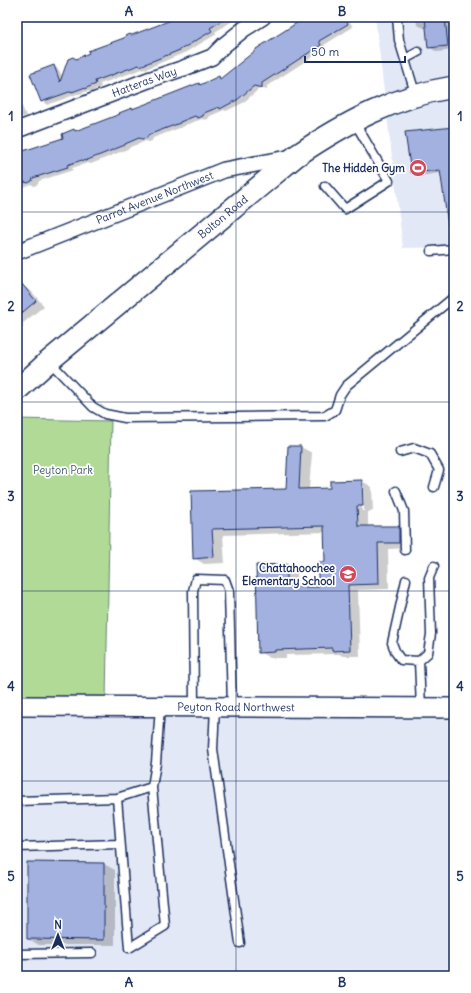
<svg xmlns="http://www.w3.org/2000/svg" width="471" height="993" font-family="Delius,sans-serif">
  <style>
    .built { fill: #e3e8f6 }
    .green { fill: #b1da97; stroke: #66847a }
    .shadow { fill: #0003; fill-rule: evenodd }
    .building { fill: #a3b1e1; stroke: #1b2f5e }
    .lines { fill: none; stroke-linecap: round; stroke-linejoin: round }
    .service-casing { stroke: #1b2f5e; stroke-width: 11 }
    .minor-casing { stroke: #1b2f5e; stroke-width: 18 }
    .tertiary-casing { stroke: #1b2f5e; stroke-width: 22 }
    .secondary-casing { stroke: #1b2f5e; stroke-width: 24 }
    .service { stroke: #fff; stroke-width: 8 }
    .minor { stroke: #fff; stroke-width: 15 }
    .tertiary { stroke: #fff; stroke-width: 19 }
    .secondary { stroke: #fff; stroke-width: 21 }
    .grid { fill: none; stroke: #1b2f5e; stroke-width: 1; stroke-opacity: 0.55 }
    .labels { text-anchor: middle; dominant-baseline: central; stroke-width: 3.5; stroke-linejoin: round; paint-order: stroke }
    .street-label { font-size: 11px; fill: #1b2f5e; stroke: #fff }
    .poi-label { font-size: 11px; font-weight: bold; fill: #1b2f5e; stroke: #fff; text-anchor: end }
    .park-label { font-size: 11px; fill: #405a6c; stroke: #fff }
    .neatline { fill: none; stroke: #1b2f5e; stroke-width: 1.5 }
    .grid-label { font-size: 13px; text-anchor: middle; font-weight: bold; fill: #1b2f5e }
  </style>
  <rect width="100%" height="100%" fill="#fff"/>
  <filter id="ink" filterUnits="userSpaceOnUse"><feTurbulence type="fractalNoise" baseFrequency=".025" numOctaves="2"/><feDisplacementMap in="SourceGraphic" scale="8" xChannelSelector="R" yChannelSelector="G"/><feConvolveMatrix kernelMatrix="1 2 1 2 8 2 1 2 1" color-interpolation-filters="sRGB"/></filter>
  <g filter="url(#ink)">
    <path class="built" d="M375,17H454V247L403,248Z
      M17,701L454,707V976H17Z"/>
    <path class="green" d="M17,419L111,421L106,702L17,701Z"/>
    <path class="shadow" d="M176,17H239L215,32L217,34L186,52L146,69L145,68L100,84L101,87L90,92L88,91L79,94H77L47,105L42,101L54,66L59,70L63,78L76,60L177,19Z
      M312,17H347L353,27L324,45L326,48L267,86V90L260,88L243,103L226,111L224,110L210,116L208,119L205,120L202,119L185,125V126L153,138L152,141L149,142L146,141L130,147V148L91,164L88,163L72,168L73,170L39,181L38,184L34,186L31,184L17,190V152L19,153L65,138L74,130L76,132L121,115L132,109L134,110L199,84L202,85L218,77L221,79Z
      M416,17H452L454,50L437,52L429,47L427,29L417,25ZM453,44V46L435,48V46Z
      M17,94L26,116L17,119Z
      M454,128V237L450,235L441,173L418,176L412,173Z
      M23,286L31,291L44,306L22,324L24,326L17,332V291Z
      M301,447L312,453L309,489H332L362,481L372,487L373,511L368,512V527H399L409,533L410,548L388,549L389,589L358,590L360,656H343L339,654L286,655V658H270L259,652L286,565L297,572L298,588H319L326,562V532L223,535L225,563L204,564L194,558L192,492L287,490ZM361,486H363L364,511H362Z
      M104,864L115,870V945H39L28,939Z
      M268,972L276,976H220V974Z"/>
    <path class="building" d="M179,17H228L210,28L212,31L180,50L140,66L139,65L95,81L96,84L84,89L83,88L72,92V91L41,102L30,74L54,65L60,82L68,59L73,57L76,59L89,53L88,51L124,38L125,36L129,34L132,35Z
      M306,17H344L348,24L319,41L321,45L262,83V88L254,86L237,100L220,109L219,107L204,113L203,116L198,118L195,116L180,122V123L148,135L147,138L142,139L139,138L125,144V145L85,161L82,160L67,165L68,167L33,178L32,181L28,183L25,182L17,185V153L63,138L62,134L74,129L75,131L86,127L120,114L119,113L132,108V109L143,105L199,83L200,85L219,76L220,79L256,50V49Z
      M425,17H445L448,46L428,48Z
      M454,127V225H448L440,170L411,173L405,132Z
      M17,278L36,301L17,317Z
      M288,446H301L299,489L330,488V481L362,480L363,506H357L358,526H399V543H378L379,584L348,585L350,650L332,651V648L275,650V652L258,653L256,565L287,564V587H318V562H325L324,526L212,529L214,557L193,559L191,491L286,489Z
      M27,862L104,863V940L27,939Z"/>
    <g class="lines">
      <defs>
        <path id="service" d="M397,17L399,40L416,96
          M405,59L418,52
          M325,186L345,209L389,181L354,121
          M431,251L454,249
          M50,362L93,407L105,414L125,418L325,416L335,410L340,395L346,386L454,297
          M400,452L414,448L430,454L439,470L434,487
          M396,491L404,511L405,550
          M406,580L392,643L396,653L401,660L419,661L428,653L431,634L429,578L434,566
          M419,661L421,708
          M194,707L193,591L196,579L225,580L229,591L232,707
          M215,707L213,749L240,943
          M117,798L129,948L165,926L152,787
          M17,801L117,798L152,787L156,763L160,707
          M17,847L120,844
          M17,954L92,953"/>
        <g id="minor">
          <path id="s1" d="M17,130L151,79L184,68L212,57L224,45L244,29L263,17"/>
          <path id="s2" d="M17,252L224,170L293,157"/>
        </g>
        <g id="tertiary">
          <path id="s3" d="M17,706L454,708"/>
        </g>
        <g id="secondary">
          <path id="s4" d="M17,390L49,361L296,156C345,123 395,96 454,87"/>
        </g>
      </defs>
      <use href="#service" class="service-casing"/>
      <use href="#minor" class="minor-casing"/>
      <use href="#tertiary" class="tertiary-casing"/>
      <use href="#secondary" class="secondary-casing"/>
      <use href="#service" class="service"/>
      <use href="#minor" class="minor"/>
      <use href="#tertiary" class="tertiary"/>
      <use href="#secondary" class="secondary"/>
    </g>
  </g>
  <path class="grid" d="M236,17V976M17,212H454M17,402H454M17,591H454M17,781H454"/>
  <defs>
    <symbol id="stadium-disc" viewBox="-11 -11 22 22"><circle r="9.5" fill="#d1495b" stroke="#fff"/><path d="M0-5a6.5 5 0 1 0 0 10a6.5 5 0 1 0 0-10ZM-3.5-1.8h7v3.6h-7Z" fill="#fff"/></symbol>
    <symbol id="school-disc" viewBox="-11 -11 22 22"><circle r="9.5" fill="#d1495b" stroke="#fff"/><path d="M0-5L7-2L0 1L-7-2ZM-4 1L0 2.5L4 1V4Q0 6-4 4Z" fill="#fff"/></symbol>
  </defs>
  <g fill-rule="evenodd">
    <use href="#stadium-disc" x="408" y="158" width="20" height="20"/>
    <use href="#school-disc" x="338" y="564" width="20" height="20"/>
  </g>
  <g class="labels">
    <g class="street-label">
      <text stroke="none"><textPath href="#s1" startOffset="136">Hatteras Way</textPath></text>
      <text stroke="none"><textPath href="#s2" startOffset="148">Parrot Avenue Northwest</textPath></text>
      <text stroke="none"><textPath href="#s4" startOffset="269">Bolton Road</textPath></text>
      <text stroke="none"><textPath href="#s3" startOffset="219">Peyton Road Northwest</textPath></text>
    </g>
    <g class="poi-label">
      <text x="405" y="168">The Hidden Gym</text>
      <text x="335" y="568">Chattahoochee<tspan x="335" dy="13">Elementary School</tspan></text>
    </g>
    <g class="park-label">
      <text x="63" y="470">Peyton Park</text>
    </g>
  </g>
  <rect width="471" height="993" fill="none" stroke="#fff" stroke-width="44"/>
  <g transform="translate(58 935)" stroke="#ffffff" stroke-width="3" paint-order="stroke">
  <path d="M0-3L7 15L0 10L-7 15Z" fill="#1b2f5e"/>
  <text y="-6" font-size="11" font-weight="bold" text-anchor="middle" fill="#1b2f5e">N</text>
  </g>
  <path d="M305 56v6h100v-6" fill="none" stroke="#1b2f5e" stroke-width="2"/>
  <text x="311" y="56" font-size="12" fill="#1b2f5e" stroke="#ffffff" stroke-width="3" paint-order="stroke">50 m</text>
  <rect x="22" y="22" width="427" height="949" class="neatline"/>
  <g class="grid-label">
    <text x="129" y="16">A</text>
    <text x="342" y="16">B</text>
    <text x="11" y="121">1</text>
    <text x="460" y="121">1</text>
    <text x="11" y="311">2</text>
    <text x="460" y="311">2</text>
    <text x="11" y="501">3</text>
    <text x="460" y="501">3</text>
    <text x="11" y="691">4</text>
    <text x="460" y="691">4</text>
    <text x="11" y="881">5</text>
    <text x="460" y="881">5</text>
    <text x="129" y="987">A</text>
    <text x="342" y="987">B</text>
  </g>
</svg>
